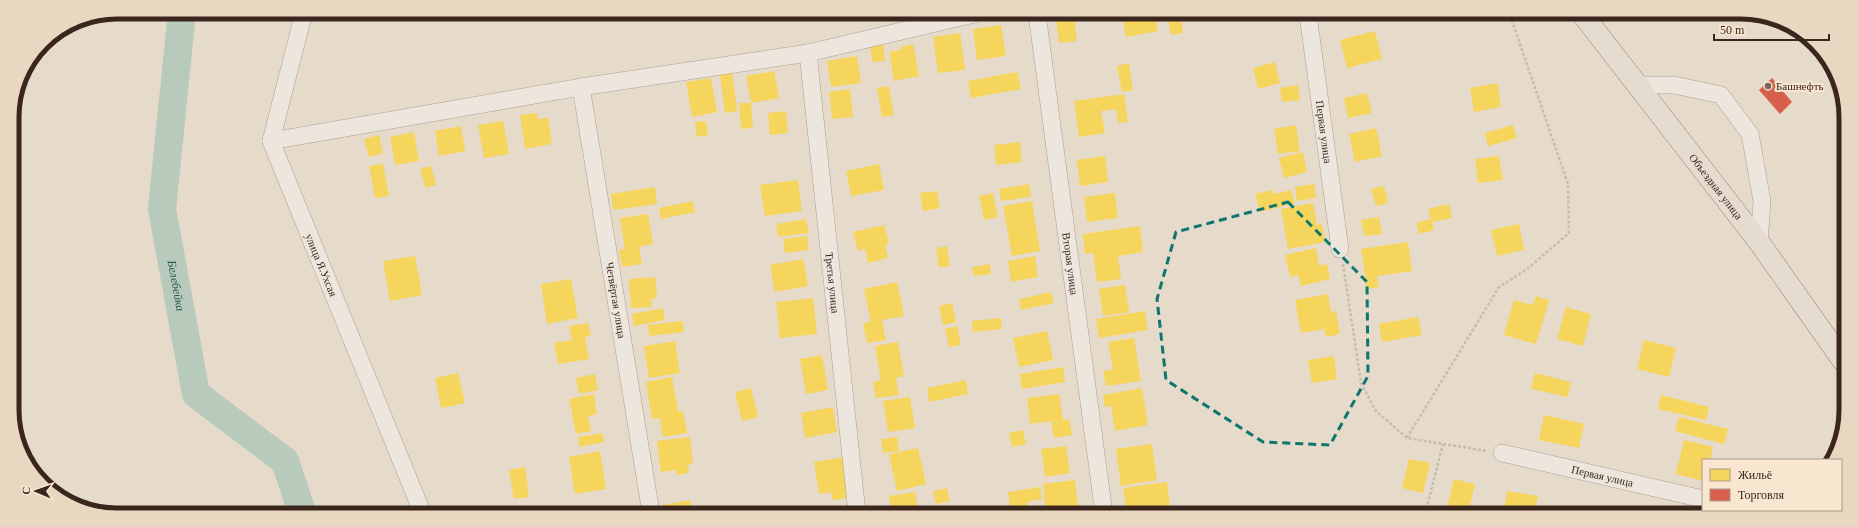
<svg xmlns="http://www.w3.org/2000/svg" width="1858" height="527" font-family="Georgia,serif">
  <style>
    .homes { fill: #f6d55c }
    .shops { fill: #d6604d }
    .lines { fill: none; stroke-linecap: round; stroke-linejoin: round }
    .river { stroke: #b7cabb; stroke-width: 28 }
    .minor-casing { stroke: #ab9f94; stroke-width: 18 }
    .major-casing { stroke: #90857b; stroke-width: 22 }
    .path { stroke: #c5bcb4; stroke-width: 2.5; stroke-dasharray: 3 2; stroke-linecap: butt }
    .minor { stroke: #ede6dd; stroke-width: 17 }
    .major { stroke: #e5dbce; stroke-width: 21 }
    .marked { fill: none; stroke: #0f766e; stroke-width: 3; stroke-dasharray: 8 5; stroke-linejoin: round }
    .poi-dot { fill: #766559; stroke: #f8e6d0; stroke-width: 1.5 }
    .labels { text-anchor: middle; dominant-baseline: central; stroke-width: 4; stroke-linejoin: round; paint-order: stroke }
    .poi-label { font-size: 11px; fill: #3a261c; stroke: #f8e6d0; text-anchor: start }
    .street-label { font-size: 11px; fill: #3a261c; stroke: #f8e6d0 }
    .water-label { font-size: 12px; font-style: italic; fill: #2a5b50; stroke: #f8e6d0 }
    .rim { fill: none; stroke: #3a261c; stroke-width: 5 }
  </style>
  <rect width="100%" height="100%" fill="#e6daca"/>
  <path class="homes" d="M1122,14H1155L1158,31L1126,37Z
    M1167,14H1180L1183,33L1171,35Z
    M1074,16L1077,41L1059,43L1056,18Z
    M1001,25L1006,56L977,60L973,29Z
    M1375,31L1382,59L1347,68L1340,40Z
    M960,33L965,70L938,73L933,37Z
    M883,42L885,61L872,62L870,44Z
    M913,44L919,76L894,81L889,52L901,50V47Z
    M857,56L861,83L831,87L827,61Z
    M1275,62L1280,83L1258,89L1253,68Z
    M1129,63L1133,90L1122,92L1117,66Z
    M774,71L779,98L751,103L746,76Z
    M732,72L737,111L725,113L720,74Z
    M1017,72L1021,89L971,98L968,81Z
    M711,78L717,112L692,117L686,82Z
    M1497,83L1501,107L1474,112L1470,88Z
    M1298,85L1300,100L1282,102L1280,88Z
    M889,86L894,115L882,117L877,88Z
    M850,89L853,117L832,119L829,92Z
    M1367,93L1372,113L1348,118L1344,98Z
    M1124,94L1128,122L1118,123L1116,109L1101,111L1105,133L1079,137L1074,101Z
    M739,103H751L753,128L741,129Z
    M786,111L788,133L770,135L768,113Z
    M537,113L538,119L548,118L552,144L525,149L520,115Z
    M503,121L509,154L484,158L478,125Z
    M706,121L708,135L697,137L695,122Z
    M1296,125L1300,151L1278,154L1274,129Z
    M1513,125L1517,138L1488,146L1485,133Z
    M461,126L465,151L439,156L435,131Z
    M1376,128L1382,156L1355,162L1349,134Z
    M414,132L419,161L395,165L390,137Z
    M379,135L383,153L369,157L364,139Z
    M1020,142L1022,162L996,165L994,145Z
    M1303,152L1307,172L1284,178L1279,158Z
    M1105,156L1108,182L1080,186L1077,160Z
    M1499,156L1503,180L1478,183L1475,159Z
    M383,164L389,196L375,198L369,166Z
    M879,164L884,190L851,196L846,171Z
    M431,166L436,185L426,188L420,169Z
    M798,180L802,211L765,216L760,185Z
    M1029,184L1031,197L1001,201L999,189Z
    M1314,184L1316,198L1297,201L1295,187Z
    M1384,186L1388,203L1376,206L1371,189Z
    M655,187L657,204L613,210L611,194Z
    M1273,190L1274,194L1291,190L1295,203L1260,212L1255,194Z
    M937,191L940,208L923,211L920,193Z
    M993,193L998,217L984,220L979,196Z
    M1115,193L1118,218L1087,222L1084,197Z
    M693,201L695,212L661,219L659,208Z
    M1032,201L1040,251L1012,256L1003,206Z
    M1313,203L1317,225L1322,224L1325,242L1288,249L1281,209Z
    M1449,204L1452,218L1432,222L1434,230L1419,234L1416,223L1431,219L1428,209Z
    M648,214L653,244L639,247L642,264L622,267L619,250L625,249L620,218Z
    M1379,217L1382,234L1364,236L1361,220Z
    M806,219L809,233L778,237L776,224Z
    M1519,224L1524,250L1497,256L1491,230Z
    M884,225L889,244L885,245L888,258L868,263L865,249L858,251L853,232Z
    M1140,226L1143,252L1118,256L1121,279L1097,282L1093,253L1085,254L1083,234Z
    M807,236L809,250L785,253L783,239Z
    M1408,242L1412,271L1377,276L1379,287L1367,289L1361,249Z
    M947,246L950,266L939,267L936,248Z
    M1316,248L1319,266L1327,264L1330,279L1301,286L1298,275L1290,277L1285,255Z
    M415,256L422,295L390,301L383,261Z
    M1035,256L1038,277L1011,282L1008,261Z
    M803,259L808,286L775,292L770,265Z
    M990,264L991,274L974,276L972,267Z
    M655,277L657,298L651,299L652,307L631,308L629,279Z
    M571,279L578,318L547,324L541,284Z
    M897,282L904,316L882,320L886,340L867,343L863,323L871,322L864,289Z
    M1125,285L1129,312L1103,316L1099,289Z
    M1051,292L1054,303L1021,310L1019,299Z
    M1328,294L1331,312L1336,311L1340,334L1326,337L1324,329L1301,333L1295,300Z
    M1536,296L1549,300L1536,344L1504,335L1514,300L1533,305Z
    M813,298L817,334L780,338L776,302Z
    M952,303L956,322L943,325L939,306Z
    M1566,307L1591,314L1583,346L1557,339Z
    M663,308L665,320L634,326L632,314Z
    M1145,311L1148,330L1099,338L1096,319Z
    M1418,317L1422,335L1382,342L1379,324Z
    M1001,318L1002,329L973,332L972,321Z
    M683,321L684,332L649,336L648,325Z
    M588,323L591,336L585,337L589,359L558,364L554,343L572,340L569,326Z
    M957,326L961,345L949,347L945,329Z
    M1047,331L1053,360L1019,367L1013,338Z
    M1134,338L1141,381L1106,386L1103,371L1113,369L1108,342Z
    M1644,340L1676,348L1669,377L1637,369Z
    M675,341L680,373L649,378L644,346Z
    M898,342L904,376L896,378L899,395L876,398L873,382L881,380L875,346Z
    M822,355L828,390L806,394L800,359Z
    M1334,356L1337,379L1312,383L1308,360Z
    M1063,367L1065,382L1022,389L1020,374Z
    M458,373L465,403L441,408L435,378Z
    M1535,373L1571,382L1568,397L1531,389Z
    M595,374L598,390L579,394L576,378Z
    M672,377L678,412L683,411L687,433L663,437L660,418L652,419L646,382Z
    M966,380L968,394L929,402L927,388Z
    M751,388L758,417L742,421L735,392Z
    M1142,388L1148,425L1115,431L1111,406L1105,407L1103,395Z
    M594,394L597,414L588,416L591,431L576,434L569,399Z
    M1059,394L1063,420L1069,419L1072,435L1054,438L1051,422L1059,420L1030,424L1027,398Z
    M1661,395L1709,407L1706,420L1658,409Z
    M910,397L915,428L888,432L883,401Z
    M833,407L837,432L805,438L801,413Z
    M1544,415L1584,424L1579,448L1539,440Z
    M1679,417L1728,429L1724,444L1675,431Z
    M1023,430L1026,444L1012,447L1009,433Z
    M603,433L604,442L579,447L578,437Z
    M690,437L693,464H688L689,473L676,475V470L661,472L657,441Z
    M897,437L899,451L883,453L881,439Z
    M1684,440L1713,447L1710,460H1703V481L1676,474Z
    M1152,444L1157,480L1121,486L1116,449Z
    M1066,446L1070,473L1045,477L1041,449Z
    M918,448L926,484L897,491L889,454Z
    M600,451L606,489L575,494L569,457Z
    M843,457L849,498L832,500L831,492L819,494L814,462Z
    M1409,459L1430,463L1423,493L1402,488Z
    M525,467L529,497L514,499L509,470Z
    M1454,479L1475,484L1468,514L1446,512Z
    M1075,480L1079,513H1046L1043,484Z
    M1167,482L1171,514H1127L1123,488Z
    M1040,487L1042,499L1027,502L1029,510L1011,513L1008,492Z
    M947,488L950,501L936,504L933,491Z
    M1507,491L1538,496L1534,514H1503Z
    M915,492L918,508L892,513L889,496Z
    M690,500L693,513H663L662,505Z
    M1567,508L1589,514H1565Z
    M607,509L608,513L587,512V511Z"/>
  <path class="shops" d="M1772,78L1792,102L1780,114L1759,90Z"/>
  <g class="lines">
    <path class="river" id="s1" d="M182,12L162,209L196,394L285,461L302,512"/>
    <defs>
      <g id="minor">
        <path id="s2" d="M304,12L271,141L422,512"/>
        <path id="s3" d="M1037,14L1104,514"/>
        <path id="s4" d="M1308,15L1340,249"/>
        <path id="s5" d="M808,53L857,513"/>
        <path d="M1636,85H1674L1721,95L1750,134L1762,201L1759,242"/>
        <path id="s6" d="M581,87L651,513"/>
        <path d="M271,141L581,87L808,53L974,14"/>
        <path id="s7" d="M1502,453L1703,499"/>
        <path d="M1752,510L1757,511"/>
      </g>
      <g id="major">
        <path id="s8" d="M1583,15L1759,242L1843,361"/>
      </g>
    </defs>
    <use href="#minor" class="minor-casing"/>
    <use href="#major" class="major-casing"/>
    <path class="path" d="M1343,264L1361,383L1376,411L1407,438L1487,451
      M1407,438L1499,287L1526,270L1569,233L1568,184L1510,15
      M1425,514L1443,444"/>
    <use href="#minor" class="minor"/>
    <use href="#major" class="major"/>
  </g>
  <path class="marked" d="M1288,202L1367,282L1368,376L1330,445L1263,442L1166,380L1157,299L1176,232Z"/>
  <circle class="poi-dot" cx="1768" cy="86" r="4"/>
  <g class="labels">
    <g class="poi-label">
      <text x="1776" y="86">Башнефть</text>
    </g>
    <g class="street-label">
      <text stroke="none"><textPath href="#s4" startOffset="118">Первая улица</textPath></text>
      <text stroke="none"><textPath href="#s8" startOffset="217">Объездная улица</textPath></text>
      <text stroke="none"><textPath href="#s3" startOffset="252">Вторая улица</textPath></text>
      <text stroke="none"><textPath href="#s2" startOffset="267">улица Я.Ухсая</textPath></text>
      <text stroke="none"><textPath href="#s5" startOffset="231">Третья улица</textPath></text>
      <text stroke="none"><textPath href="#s6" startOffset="216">Четвёртая улица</textPath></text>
      <text stroke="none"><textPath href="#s7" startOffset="103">Первая улица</textPath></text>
    </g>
    <g class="water-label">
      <text stroke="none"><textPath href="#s1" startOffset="276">Белебейка</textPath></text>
    </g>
  </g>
  <path d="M0 0H1858V527H0ZM117 19H1741A98 98 0 0 1 1839 117V410A98 98 0 0 1 1741 508H117A98 98 0 0 1 19 410V117A98 98 0 0 1 117 19Z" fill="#e9d7c2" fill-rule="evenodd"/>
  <path class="rim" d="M117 19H1741A98 98 0 0 1 1839 117V410A98 98 0 0 1 1741 508H117A98 98 0 0 1 19 410V117A98 98 0 0 1 117 19Z"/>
  <rect x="1702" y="459" width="140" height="52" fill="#f8e6d0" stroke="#ac9988"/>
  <rect x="1710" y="469" width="20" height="12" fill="#f6d55c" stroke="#ac9988"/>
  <text x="1738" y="479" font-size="12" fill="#3a261c">Жильё</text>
  <rect x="1710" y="489" width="20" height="12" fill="#d6604d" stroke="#ac9988"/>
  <text x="1738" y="499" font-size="12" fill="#3a261c">Торговля</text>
  <g transform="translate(36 491) rotate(272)" stroke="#f8e6d0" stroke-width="3" paint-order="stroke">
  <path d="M0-3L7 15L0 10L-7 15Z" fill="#3a261c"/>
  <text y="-6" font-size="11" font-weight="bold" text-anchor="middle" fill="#3a261c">С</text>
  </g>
  <path d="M1714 34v6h115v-6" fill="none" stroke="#3a261c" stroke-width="2"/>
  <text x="1720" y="34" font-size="12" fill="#3a261c" stroke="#f8e6d0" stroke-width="3" paint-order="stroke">50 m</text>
</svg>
